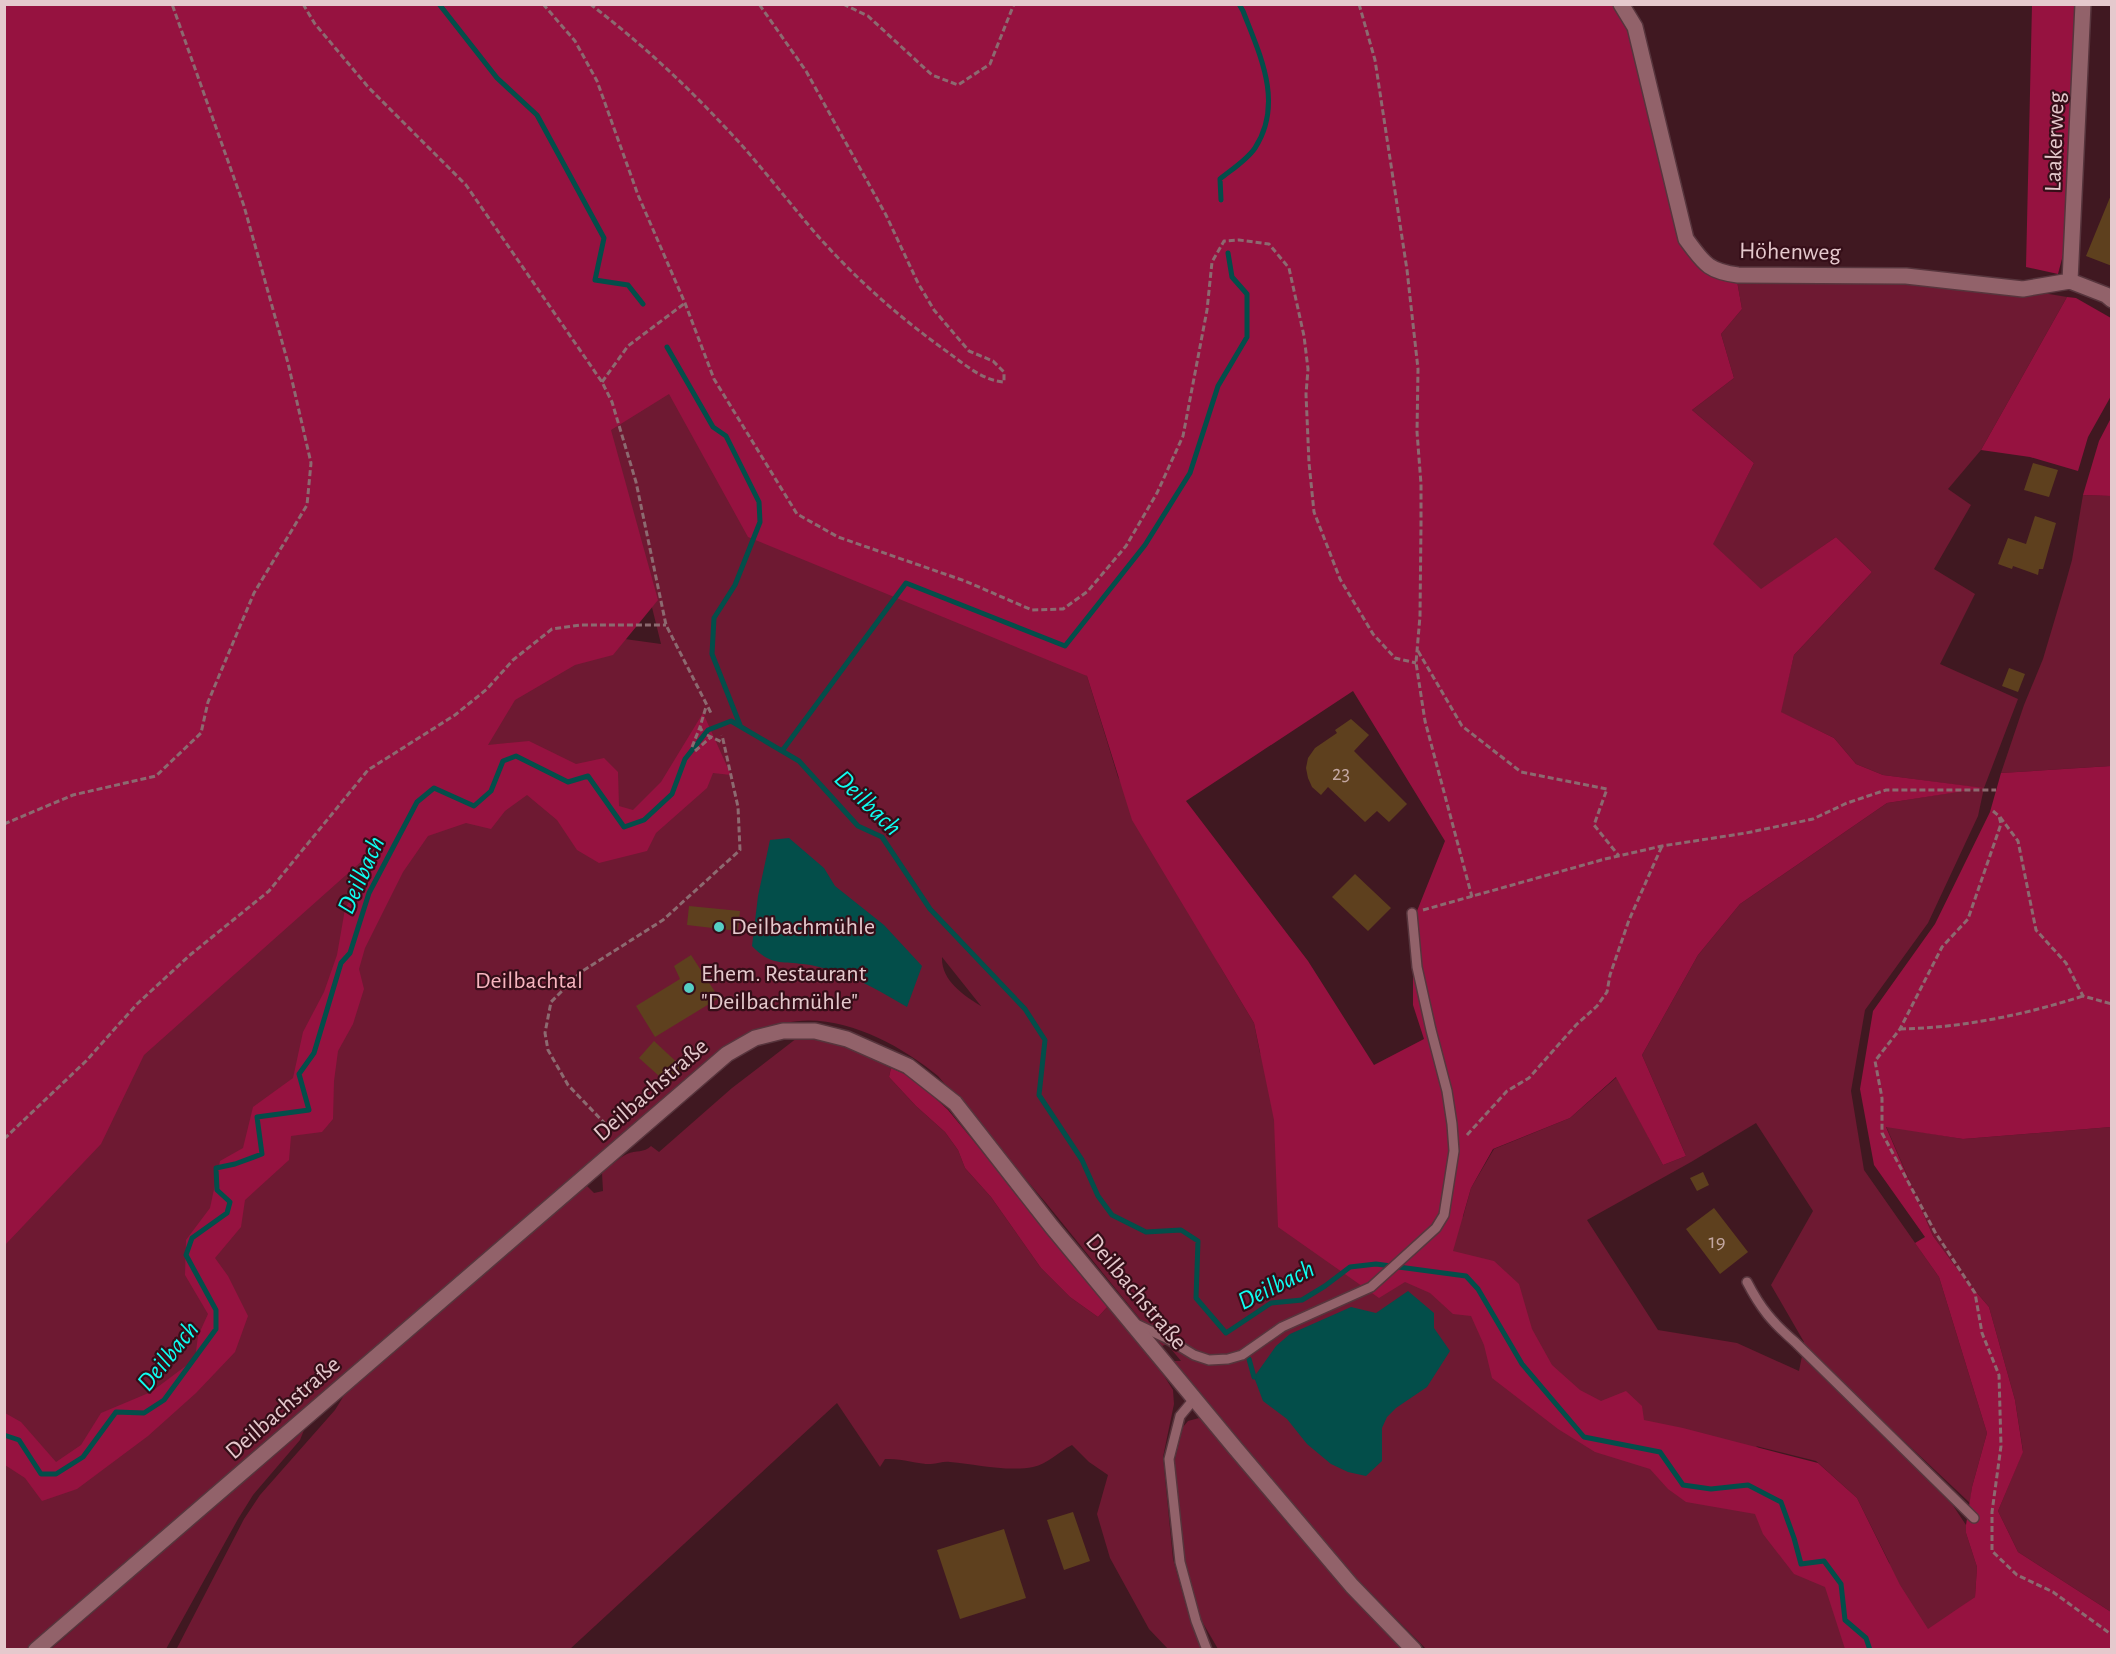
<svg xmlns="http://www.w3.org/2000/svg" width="2116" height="1654" font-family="'Alegreya Sans',sans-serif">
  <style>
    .green { fill: #6e1932; fill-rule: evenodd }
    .forest { fill: #961240; fill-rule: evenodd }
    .water { fill: #034e4a }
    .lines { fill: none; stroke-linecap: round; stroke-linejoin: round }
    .stream { stroke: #034e4a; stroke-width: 5 }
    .building { fill: #5e401e }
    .lane-casing { stroke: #57353d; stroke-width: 12 }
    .street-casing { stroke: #57353d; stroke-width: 18 }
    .path { stroke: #8c6a70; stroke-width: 3; stroke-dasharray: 6 3; stroke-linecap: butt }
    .lane { stroke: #92626a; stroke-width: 9 }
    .street { stroke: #92626a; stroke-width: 15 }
    .poi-dot { fill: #55cec4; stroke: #350e18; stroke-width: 2 }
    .labels { text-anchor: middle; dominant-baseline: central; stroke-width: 4.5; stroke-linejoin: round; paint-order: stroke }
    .number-label { font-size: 21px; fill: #c3a7a1 }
    .street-label { font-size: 24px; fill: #e5c9cd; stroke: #350e18 }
    .poi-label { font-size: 24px; fill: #e5c9cd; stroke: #350e18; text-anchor: start }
    .park-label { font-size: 24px; fill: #f8b6c0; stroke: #350e18 }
    .water-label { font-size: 26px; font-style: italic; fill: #0efef1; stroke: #350e18 }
  </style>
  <rect width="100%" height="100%" fill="#401821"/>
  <path class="green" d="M1737,281H1904L2019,294L2043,293L2067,297L1981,450L1948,489L1971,505L1934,569L1975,594L1940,664L2018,699L1984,788L1978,816L1928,923L1865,1010L1851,1091L1864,1170L1939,1277L1987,1433L1972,1487L1970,1503L1804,1347V1342L1771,1285L1813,1211L1756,1123L1691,1162L1587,1220L1658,1330L1737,1343L1799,1371L1802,1356L1919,1469L1952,1504L1966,1525V1533L1977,1567L1975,1597L1956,1611L2091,1649H1426L1348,1570L1174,1361H1181L1167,1344L1162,1346L1046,1203L938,1076C898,1043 838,1011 785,1023C766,1028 732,1048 713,1057L26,1649H5L4,1209L137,1039L515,684L603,636L661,644L647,587L612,466L604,390L629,348L1087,676L1118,777L1221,968L1254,1023L1260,1053L1463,1217L1471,1188L1494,1149L1570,1118L1617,1077L1663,1165L1686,1156L1642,1055L1698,955L1740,904L1887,803L1981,788L1883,775L1856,764L1834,738L1780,712L1794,655L1872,572L1836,537L1761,590L1712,544L1754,463L1692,410L1734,378L1721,334L1742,309ZM942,957L981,1006C963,995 941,980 942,957ZM1756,1446L1816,1461L1857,1498L1890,1564Z
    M2083,495L2111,496V766L2001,773L2024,705L2043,659L2065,585L2072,560Z
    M797,1038C831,1038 860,1053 891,1068L889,1077L916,1106L945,1132L958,1150L965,1168L991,1197L1041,1268L1070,1297L1098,1317L1109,1305L1159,1368L1173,1390L1174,1404L1163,1457L1173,1559L1191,1623L1202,1649H1168L1149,1629L1110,1558L1097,1514L1108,1475L1089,1462L1072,1445C1058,1452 1048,1464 1033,1467C1006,1472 976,1464 950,1462C943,1461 938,1464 931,1464C916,1464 901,1458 885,1459L880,1467L837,1403L570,1649L176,1650L244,1519L260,1495L335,1410L348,1389L586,1185L594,1193L603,1191L602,1173C608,1168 620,1157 627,1154C636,1150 644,1153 651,1146L659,1152L732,1088Z
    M1886,1126L1963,1139L2111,1127V1612L2018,1552L1998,1511L2023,1451L2015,1400L1989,1307L1964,1278L1933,1236Z
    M1199,1418L1205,1421L1288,1524L1405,1649H1218L1200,1618L1184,1562L1174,1463L1183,1427L1188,1421Z
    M304,1430L300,1440L253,1495L238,1519L166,1649L50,1650L279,1449Z"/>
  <path class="forest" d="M5,5H1614L1630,28L1683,248L1712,277L1737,281L1742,309L1721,334L1734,378L1692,410L1754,463L1713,544L1761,589L1836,537L1872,572L1794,655L1781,712L1834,738L1856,764L1883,775L1984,788L1887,803L1740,904L1698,955L1642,1055L1686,1156L1663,1165L1616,1077L1570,1118L1493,1149L1471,1188L1453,1251L1494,1261L1519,1284L1532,1329L1552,1365L1580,1390L1601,1401L1626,1391L1642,1406L1644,1420L1683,1428L1818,1463L1857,1498L1900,1585L1928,1629L1975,1597L1977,1567L1966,1533V1525L1972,1487L1987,1433L1939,1277L1915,1243L1925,1237L1874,1165L1860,1089L1873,1011L1935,924L1990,812L2001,773L2111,766V1127L1963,1139L1886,1127L1933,1236L1964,1278L1989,1307L2015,1400L2023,1452L1998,1511L2018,1552L2111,1612V1649H1845L1825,1587L1794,1574L1763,1534L1755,1514L1686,1502L1668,1489L1650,1469L1595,1452L1558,1429L1492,1378L1484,1345L1471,1316L1453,1314L1430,1293L1405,1282L1379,1298L1278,1227L1274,1120L1254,1023L1132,820L1087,676L748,537L669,394L611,430L658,600L613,655L575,665L515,700L488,745L529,741L576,764L604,758L618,772L619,806L633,810L661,782L703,713L731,775L713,773L707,788L656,833L647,851L599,863L577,850L557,820L527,795L505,811L491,829L466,823L428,836L403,872L365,948L359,969L364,989L353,1024L338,1051L334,1081L333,1119L322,1132L291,1136L289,1160L245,1200L241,1227L215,1258L228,1276L248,1316L235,1352L196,1393L148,1436L77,1489L42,1501L25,1478L5,1465V1413L21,1422L56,1462L81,1445L101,1413L151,1392L195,1359L198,1336L208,1314L185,1275L186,1240L210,1208L220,1161L243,1148L253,1107L293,1078L303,1032L324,992L337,955L345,909L382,843L144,1055L101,1144L5,1245ZM1353,691L1445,841L1413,921V1005L1424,1039L1374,1065L1308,961L1186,801Z
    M2032,5H2079L2064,251L2058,274L2026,267Z
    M2067,297L2076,298L2111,318V396L2088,437L2078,471L2030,457L1981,450Z
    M2111,418V496L2083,495L2099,441Z
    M891,1068L914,1078L948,1110L1109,1305L1098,1317L1070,1297L1041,1268L991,1197L965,1168L958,1150L945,1132L916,1106L889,1077Z"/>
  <path class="water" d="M789,838L824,868L835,886L884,925L922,966L907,1007C884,994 861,979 835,972C825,968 813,965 803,964C779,961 770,965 752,946L758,896L770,840Z
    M1408,1291L1434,1313V1328L1450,1351L1427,1387L1396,1408L1387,1417L1382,1428V1461L1366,1476L1348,1472L1331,1464L1307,1444L1287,1419L1263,1401L1254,1377L1276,1346L1290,1334L1351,1307L1376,1313Z"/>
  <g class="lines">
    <path class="stream" d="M439,4L497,78L537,115L604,238L595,280L628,285L643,304
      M1221,200L1220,179C1231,170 1247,160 1255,148C1284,103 1260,55 1243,11L1239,4
      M667,347L713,427L726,436L759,502L760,522L735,585L714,618L712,654L740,725
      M782,751L906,583L1065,646L1145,545L1190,473L1218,386L1247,337V294L1232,277L1228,253
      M1249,1359L1254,1377
      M4,1435L19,1440L41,1474H56L83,1457L116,1412L144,1413L164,1400L216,1329V1310L186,1255L192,1238L227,1213L230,1202L217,1190L216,1168L235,1164L262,1154L257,1117L309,1110L299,1074L314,1053L341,963L350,953L369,893L417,802L434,788L474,806L491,791L503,761L516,756L568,782L588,776L624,827L644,820L672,794L685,759L708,730L731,721L799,761L858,826L882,837L930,909L1025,1009L1045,1040L1039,1095L1082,1160L1098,1196L1112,1215L1146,1232L1181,1230L1198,1241L1196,1298L1226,1333L1271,1303L1302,1300L1325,1286L1350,1267L1376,1264L1466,1276L1478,1289L1522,1364L1584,1437L1660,1452L1683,1485L1711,1489L1748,1485L1781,1502L1794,1538L1801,1564L1824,1561L1841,1584L1845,1620L1866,1638L1870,1650"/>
  </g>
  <path class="building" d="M2111,195H2112V266L2086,256Z
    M2033,463L2058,470L2049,497L2024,490Z
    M2035,516L2056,523L2043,569H2039L2038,575L2013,566L2012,569L1998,564L2008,538L2026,544Z
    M2009,668L2025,674L2018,692L2002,686Z
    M1351,719L1369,735L1354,751L1407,804L1389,822L1377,811L1365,822L1328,787L1321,795L1312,787L1308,778L1306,768L1308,758L1315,748L1337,733L1335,730Z
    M1355,874L1391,908L1368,931L1332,897Z
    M689,906L740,911L738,931L687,925Z
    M691,955L719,998L655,1037L636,1006L680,979L674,966Z
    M654,1041L683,1068L669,1085L639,1058Z
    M1703,1172L1709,1185L1697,1191L1690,1178Z
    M1714,1208L1748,1252L1720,1274L1686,1229Z
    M1073,1512L1090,1561L1064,1570L1047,1520Z
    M1004,1529L1026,1598L960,1619L937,1550Z"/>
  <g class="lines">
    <defs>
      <path id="lane" d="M1747,1282C1761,1309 1772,1322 1795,1342L1974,1518
        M1134,1323L1166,1338L1194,1355L1209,1360L1228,1359L1242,1355L1282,1327L1371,1287L1436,1228L1444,1215L1454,1151L1452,1124L1447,1091L1431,1030L1417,967L1412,913
        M1195,1398L1180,1416L1169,1459L1180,1562L1196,1621L1207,1650"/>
      <path id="street" d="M1621,4L1635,27L1686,239C1704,263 1707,271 1738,275L1906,276L2023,289L2070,281L2106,295L2112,300
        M2070,281L2083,4
        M36,1650L727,1054L755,1038L783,1031H815L847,1039L908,1066L955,1103L1052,1227L1236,1449L1352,1586L1414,1650"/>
    </defs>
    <use href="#lane" class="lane-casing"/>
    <use href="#street" class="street-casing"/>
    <path class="path" d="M303,4L315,24L369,88L466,185L602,382L612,402L636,482L666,625L711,713
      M543,4L575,41L597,81L638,195L685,303L714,379L797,514L838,537L965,581L1032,610L1063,609L1088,591L1126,546L1157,493L1183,436L1207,310L1212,262L1224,241L1239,240L1269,244L1289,268L1304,336L1308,369L1306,394L1309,463L1314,512L1340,579L1373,634L1395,658L1416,663
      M590,4C637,40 682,81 722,124C756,159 785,198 817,235C856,279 901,319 949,353C965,365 984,381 1004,382V372L993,361L969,351L934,310L918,283L886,215L806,71L759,4
      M843,4L868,16L932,75L958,85L990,64L1014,4
      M1359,4L1375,60L1407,270L1418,369L1417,432L1421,484V525L1420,616L1416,663L1425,721L1472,897
      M602,382L628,346L685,303
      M1418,651L1462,726L1521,772L1607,789L1594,825L1619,856
      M702,731L700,727L706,707
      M707,735L724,743
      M692,747L700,727
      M695,751L711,737
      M1993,811L1999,816L2001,824L1968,919L1942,947L1900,1029L1875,1061L1882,1098V1133L1935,1232L1975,1293L1982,1333L1999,1375L2001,1446L1992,1512V1551L2017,1575L2053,1592L2112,1635
      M2000,817L2018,841L2036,930L2066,963L2083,996L2112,1004
      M4,824L73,795L156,776L201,733L208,702L254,593L307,505L311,463L288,363L244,206L172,4
      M1423,910L1605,859L1662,846L1746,833L1813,819L1847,803L1886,790H1996
      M1900,1029C1961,1028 2024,1015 2083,996
      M612,1131L568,1085L548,1050L545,1033L551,1002L581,972L663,920L740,850L738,807L722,735
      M1467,1135L1507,1091L1529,1078L1576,1025L1597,1006L1607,992L1610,975L1629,920L1662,846
      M4,1139L86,1061L137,1004L190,955L269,891L368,770L455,715L487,689L513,660L552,629L580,625H666"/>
    <use href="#lane" class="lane"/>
    <use href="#street" class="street"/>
  </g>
  <g class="poi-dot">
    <circle cx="719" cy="927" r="6"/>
    <circle cx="689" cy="988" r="6"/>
  </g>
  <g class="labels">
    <g class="number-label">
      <text x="1341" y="773">23</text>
      <text x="1717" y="1241">19</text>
    </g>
    <g class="street-label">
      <text transform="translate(2055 142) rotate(-88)">Laakerweg</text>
      <text transform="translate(1790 252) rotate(1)">Höhenweg</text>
      <text transform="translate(651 1090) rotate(-41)">Deilbachstraße</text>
      <text transform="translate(1136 1292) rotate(50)">Deilbachstraße</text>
      <text transform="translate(283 1408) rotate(-41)">Deilbachstraße</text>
    </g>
    <g class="poi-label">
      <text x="731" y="927">Deilbachmühle</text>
      <text x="701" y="974">Ehem. Restaurant<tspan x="701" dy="28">"Deilbachmühle"</tspan></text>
    </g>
    <g class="park-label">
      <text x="529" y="981">Deilbachtal</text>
    </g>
    <g class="water-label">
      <text transform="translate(868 803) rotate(44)">Deilbach</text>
      <text transform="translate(361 875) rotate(-66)">Deilbach</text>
      <text transform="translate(1276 1285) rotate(-26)">Deilbach</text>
      <text transform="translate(168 1356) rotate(-51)">Deilbach</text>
    </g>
  </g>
  <rect width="2116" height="1654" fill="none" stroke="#e5c9cd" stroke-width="12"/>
</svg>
